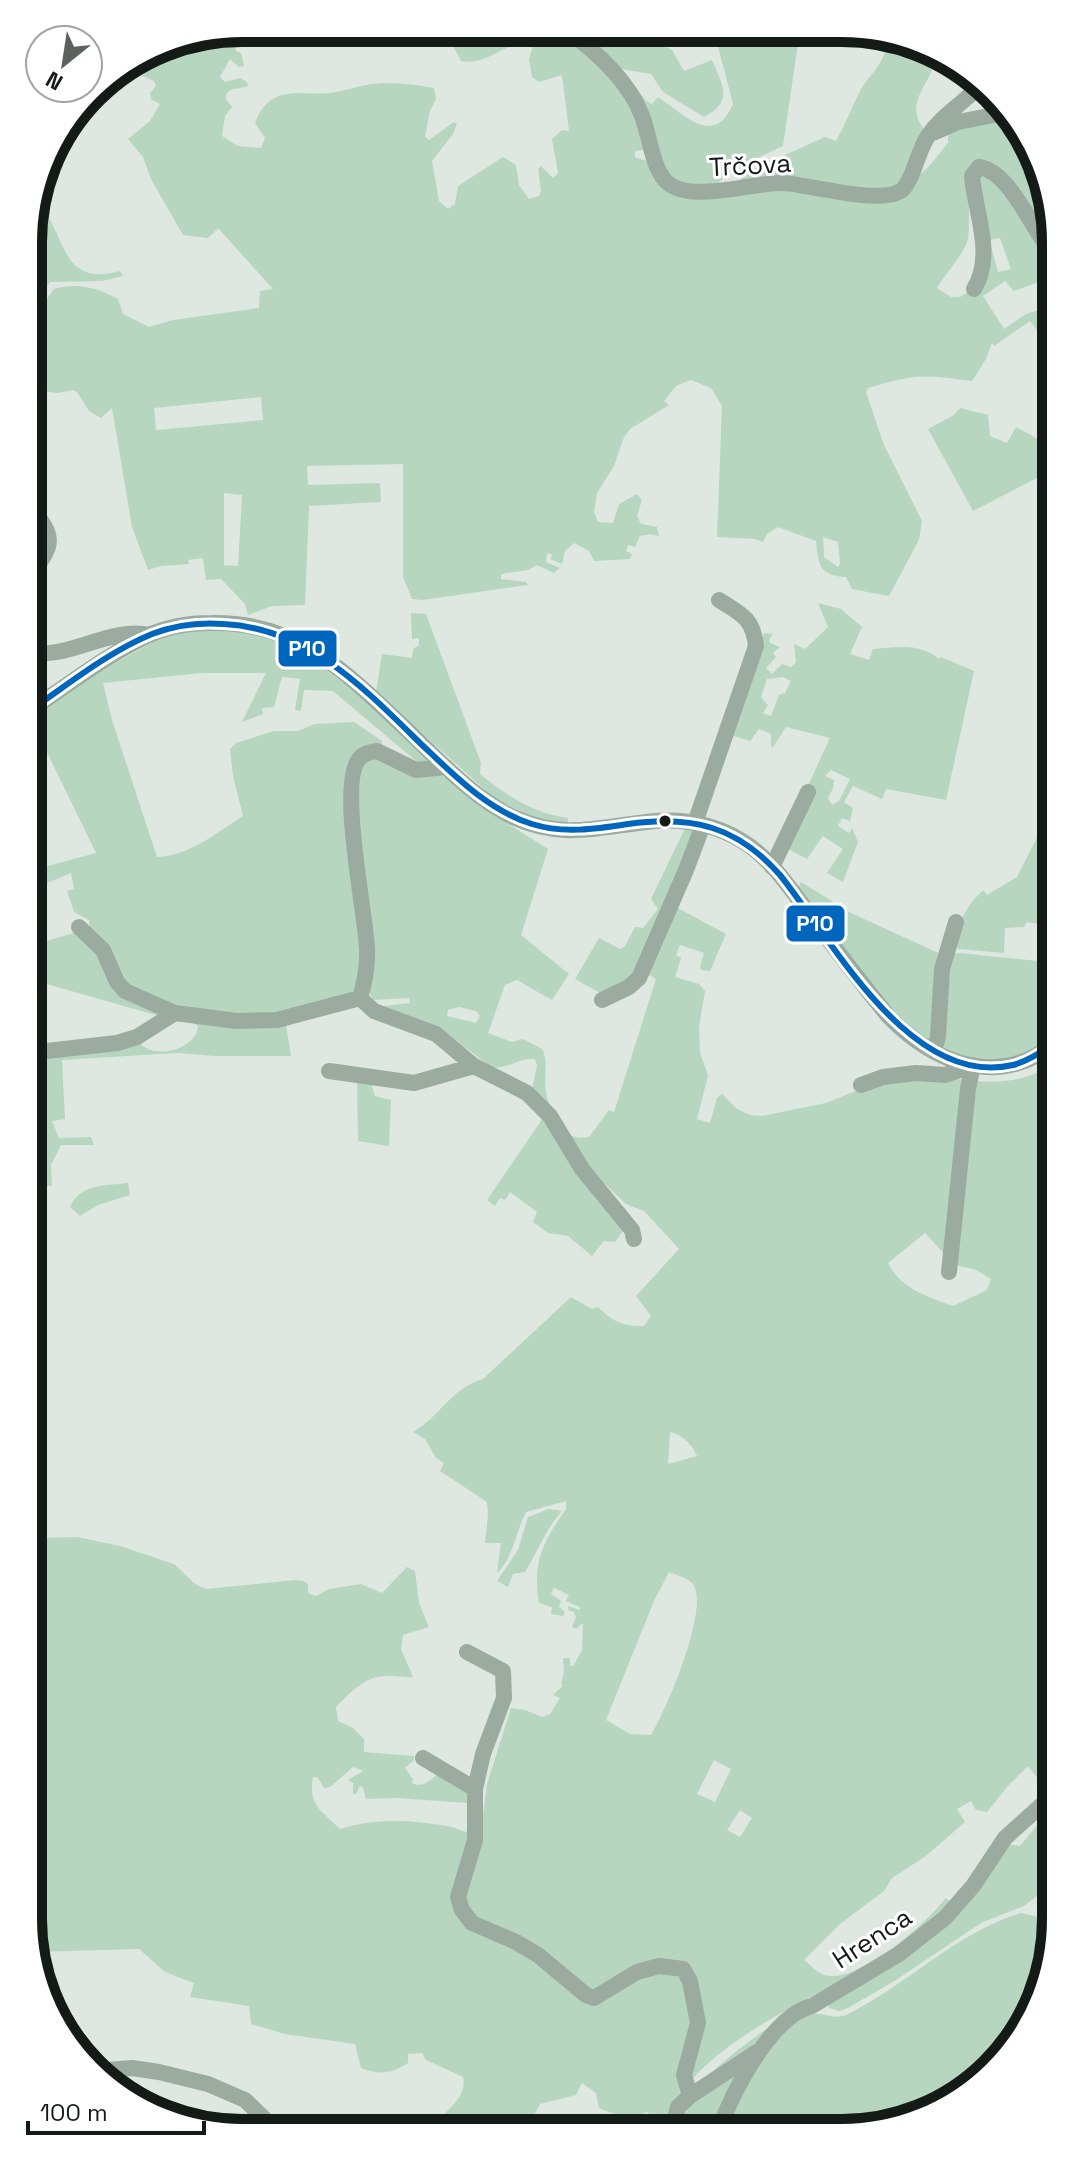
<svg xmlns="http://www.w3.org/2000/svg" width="1084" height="2161" font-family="'Space Grotesk',sans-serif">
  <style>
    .green { fill: #b6d6bf; fill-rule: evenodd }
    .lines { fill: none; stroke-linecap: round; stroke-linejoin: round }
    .minor { stroke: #9caba0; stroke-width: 16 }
    .bus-1-casing { stroke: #fff; stroke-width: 12 }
    .bus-1 { stroke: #0065bd; stroke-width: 6 }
    .bus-dot { fill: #141a16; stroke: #fff; stroke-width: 3 }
    .labels { text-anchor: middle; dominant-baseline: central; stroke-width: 6; stroke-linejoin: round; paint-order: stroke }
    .street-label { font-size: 26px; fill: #141a16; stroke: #fff }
    .rim { fill: none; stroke: #141a16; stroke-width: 10 }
    .line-badge { stroke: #fff; stroke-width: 3 }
    .badge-label { font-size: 22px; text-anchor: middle; font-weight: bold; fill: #fff }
  </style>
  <rect width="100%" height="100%" fill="#dee8e1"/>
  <path class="green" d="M242,28H249L234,44L236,51L241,53L244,66L239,67L230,59L220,77L225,82L240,78L247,82L248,86C238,90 226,86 226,99L232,107L225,116L222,136L238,146L261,148L265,138L255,123C270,84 297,95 329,93C341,92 354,87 366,85C389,81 411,84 434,88L436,99L430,111L425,137L429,140L454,122L457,124L453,134L432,161L439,201L448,209L455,204L458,186L503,157L516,165L519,185L529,199L539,196L541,191L538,169L541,166L553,178L558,173L552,139L562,130L569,131L562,75L539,82L532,77L529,59L537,33L526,30H562C587,52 621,78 635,109C640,121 643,134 646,146L643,150L635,151V157L652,163C658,176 664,189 679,195C702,203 741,191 765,190C804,189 855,210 894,200C904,197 909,186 913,178C925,175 939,153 948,143V131L993,119L1008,120C1037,153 1056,208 1056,251L997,168L983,163L972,164C963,175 974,226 966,245C960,258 945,275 937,288L951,297H960L971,290L979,296C978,283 988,273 987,260C986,233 978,206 976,178L982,170L993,174L1056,261V276L1014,291L1005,281L983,296L1004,329L1026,314L1056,305V360L1054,362L1039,348L1045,340L1030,321L994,346L992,343L986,359L972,381C924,374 914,374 868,388L866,392L884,445L922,521L919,540L889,596L852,589L846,577C820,576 818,565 816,541L778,527L767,534L763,542L755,539L717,537L722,406L711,388L691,380L676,386L664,401L669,405L630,429L624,437L614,466L597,493L594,512L598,522L613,523L619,504L637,494L642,500L637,516L641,524L657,527L659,536L650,534L640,536L635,547L628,545L626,551L632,554L630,559L594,561L589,551L574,543L565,551L562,564L550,559L553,555L547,553L546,562L560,568L554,573L537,565L528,570L501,574V579L526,582L528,585L423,600L412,599L403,577V464L307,466L308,485L380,483L381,502L309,506L305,605L272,606L248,615L245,604L221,579L206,580L203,558L188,560L189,564L161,566L148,570L132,527L112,408L101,418L89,411L77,392L72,390L58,393L33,390L30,400V371L41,350L45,334L46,300L54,289C77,282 98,288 118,299L123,314L149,327L173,320L259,308L260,291L273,289L218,228L208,238L183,235L151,179L143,157L128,139L150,121L160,104L151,99L150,93L156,86L154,81L123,68L161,44ZM1000,238L1011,269L998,272L989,240ZM261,397L263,420L156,430L154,408ZM224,493L242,495L238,566L224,565ZM823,537L838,542L840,563L838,567L824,557Z
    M445,29L515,30L514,32L522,39L521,42C502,47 482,66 461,61L454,48L453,33Z
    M573,30L642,31L637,40L644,45L656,42L672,50L684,71L712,60C723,86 734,101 704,117L663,92L651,74L615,68Z
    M714,31L828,32L825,44L798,43L783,146L733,169L715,186L670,182L635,86L646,101L652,104L658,97C685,115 714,148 733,104Z
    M898,44L904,49L916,48L937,58C927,90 902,104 927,133L905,176L890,191L741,181V175L825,137L836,141C845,125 851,109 859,93C867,77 882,67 886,48Z
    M34,201C38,205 44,210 47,215C67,247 67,286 120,271L123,276L102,281L50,282L41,295L39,336L30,362V215Z
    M960,408L988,415L990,436L1007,443L1016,427L1056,449V468L973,511L928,429L954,415Z
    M818,603L841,609L862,627L850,654L869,660L873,649C900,647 919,643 939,659L941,657L974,671L946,800L886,789L882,799L853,786L844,802L853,808L850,821L842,818L838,826L849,833L852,828L858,842L843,882L827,873L843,849L823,836L807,859L786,848L805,792L830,738L786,727L773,747H771V734L759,729L750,741L731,735L764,633L773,634L769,640L770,643L780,647L773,653L776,657L766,668L772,674L782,664L791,667L796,662L794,644L805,649L828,627ZM783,677L791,681L785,693L779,695L771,716L763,713L768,705L761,697L767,679ZM831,770L850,779L839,801L832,805L828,798L833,788L834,780L825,776Z
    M411,613L426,614L481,763L480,774C506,795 534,814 568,818V825L530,816L494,798L376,692L382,654L412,658L413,649L419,645V638L412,639Z
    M213,628C238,629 263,632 286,642C330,659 393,727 430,760L419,763L410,756L333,691L304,690L301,711L295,710L300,679L282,677L274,707L262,708L263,714L242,722L266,673H202L103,683L112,720L157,857C189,856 216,833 243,816L233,776L230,749L236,743L274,731H298L315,724L354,722L382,741V744L374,745L356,761L365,962L357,987L353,993L287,1012L247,1017L171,1006L129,987L90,929L89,920L74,912L67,891L74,889L71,873L40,886V894L29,898V871L96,853L41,740L29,745V718L91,676L168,634Z
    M370,754L449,778L486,810L548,849L521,935L569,974L552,1000L517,980L505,985L488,1033L512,1042L523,1039L542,1049C551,1066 539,1084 551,1108L532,1089L537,1065L535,1059C520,1057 507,1070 491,1067L445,1032L376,1007L410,1003L409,998L373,1000L367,988L357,807L362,763ZM459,1007L476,1011L480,1016L476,1023L447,1016L448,1010Z
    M685,828L696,831L631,983L602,994L575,979L599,938L620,949L625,946L635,927L643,928L658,909L651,899Z
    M1042,828H1045L1041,868L1056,869V880L1040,874L1037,896L1056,905V927L1027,922L1024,927L1005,928L1004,953L959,949L955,946C960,920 964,909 983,890L987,895L1017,877Z
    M801,882L851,913L943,955L930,1041C875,1003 839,941 798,888Z
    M29,907L40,943L77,932L83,933L118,981L166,1011L159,1016L29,979V949L32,941Z
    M676,907L726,934L710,971L701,970L700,967L704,953L680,945L676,955L681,958L675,977L699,984L705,991L699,1027L700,1053L708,1075L697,1119L710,1123L717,1098L722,1094L737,1109L750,1115L762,1116L826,1103L880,1081L964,1079L948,1258L925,1233L888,1263C901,1289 928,1297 953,1306L987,1290L991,1279L976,1270L959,1266L956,1262L972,1081C1003,1083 1031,1081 1056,1061V1768L1046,1789L1028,1766L1008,1786L987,1812L976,1810L971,1801L957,1809L965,1822L926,1856L892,1878L884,1891L840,1924L804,1960C812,1966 819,1976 830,1976C865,1978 925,1924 946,1898L952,1904C930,1922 909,1944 885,1958C821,1995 697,2043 670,2115L653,2117L647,2112C630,2121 616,2115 599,2108L596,2093L582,2083L576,2095L540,2104L529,2125L513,2132H431L433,2123C447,2112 468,2095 463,2077L426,2060L422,2053L408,2054V2063C391,2074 380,2075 361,2068L355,2044L285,2034L251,2024L249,2006L190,1997L194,1983L165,1972L139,1949L33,1952L28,1919V1538L77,1537L120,1546L174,1564L195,1584L206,1589L295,1580L304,1581L308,1585V1593L316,1596L329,1589L361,1584L382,1593L407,1567L415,1571L419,1603L429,1627L403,1635L401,1649L413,1677C403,1678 395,1675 386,1676C365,1676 350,1693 336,1707L338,1721L353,1728L364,1739V1752L414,1756V1760L405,1768L413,1779L412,1783C424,1789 431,1778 440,1773L474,1785L468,1803L396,1798L366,1799L363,1788L360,1786L356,1794H353V1783L348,1780L363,1771L353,1767L330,1787L324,1788L318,1778L313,1777C308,1806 322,1811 340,1829C378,1818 407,1820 446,1826C456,1827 465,1833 476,1834L482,1824L487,1784L511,1708L525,1710L542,1717L550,1714L560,1698L553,1695L563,1686L561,1684L564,1672L563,1658H570V1666H573L582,1650L583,1623L576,1629L572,1627L576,1617L574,1612L568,1610V1606L580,1610V1607L566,1601L569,1595L554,1588L551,1594L561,1601L559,1607L565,1612L563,1616L551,1614L552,1607L539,1603C532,1562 543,1542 566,1509V1501L526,1512C515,1533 514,1557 497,1573L501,1543H485L488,1515L487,1502L440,1471L444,1463L436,1458L425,1439L413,1432C440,1417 451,1388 483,1379L571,1297L592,1309L598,1307C611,1321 625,1327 644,1326L651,1316L636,1296L679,1249L644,1211L626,1204L605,1184H596L569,1135L579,1138L589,1137L609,1110L614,1112L656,979L647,974ZM670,1432C681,1434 693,1445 697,1456L668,1464ZM669,1572C676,1575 687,1578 692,1583C712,1604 665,1713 651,1735L630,1734L606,1720L654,1601ZM714,1760L731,1769L715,1802L697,1794ZM740,1810L752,1818L740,1837L727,1830Z
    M960,953L1038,961L1056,954V1035C1014,1063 992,1068 944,1049L942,1043L943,983L954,954Z
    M285,1019L291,1056H215L176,1053L62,1060L65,1119L52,1121L59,1138L91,1137L94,1145H61L51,1165L52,1186H43L41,1168C50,1154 47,1134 43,1118H29V1069L37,1065L35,1057L138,1040C150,1062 197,1050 198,1026L192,1022Z
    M357,1077L370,1080L375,1096L391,1100L389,1146L358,1141Z
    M545,1115L626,1227L615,1242L604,1241L592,1256L568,1236L548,1233L533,1222L537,1212L510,1192L505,1200L500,1198L495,1206L487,1200Z
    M128,1183L130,1195L98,1205L80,1216L70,1207C81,1183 105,1186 128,1183Z
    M549,1509L562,1511C545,1530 538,1551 525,1572L513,1574L508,1587L497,1581L518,1550L528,1517Z
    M1056,1820L1055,1882L1024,1906L981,1923L896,1980L848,2008L840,2011L829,2008V2003L909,1950L1006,1844L1020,1846L1039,1823Z
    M1021,1913L1056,1921L1055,1933L1011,2050L910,2122L842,2133L723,2131C731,2113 771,2036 785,2026C791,2022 805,2015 813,2014C825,2012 834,2021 848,2014C908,1984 957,1932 1021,1913Z
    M766,2029L770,2033L715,2133L675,2132C679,2091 734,2053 766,2029Z"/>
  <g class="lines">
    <path class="minor" d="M567,30C597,53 629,81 642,116C650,136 651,162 664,179C685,206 752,182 782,183C807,184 882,206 902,190C913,181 918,150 928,136C940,118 956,108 971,94
      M933,133L958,122L1004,113
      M974,289C995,255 975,213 972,176L979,167C1011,171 1034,235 1056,258
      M29,576C55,544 56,538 29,505
      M29,652C70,660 109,626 150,635
      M29,711C68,685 105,656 147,636C166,627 190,623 211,623C299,621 346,673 406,729C439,760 472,797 513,817C565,841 602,826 655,821C685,819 716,825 742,841C771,858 791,890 811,916C836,950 862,984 889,1017C935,1064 1000,1089 1056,1042
      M695,823L756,646C753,618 741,614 719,600
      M772,867L808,792
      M79,927L103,950L117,982L125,991L175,1013L236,1021L277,1020L360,998C365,981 368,966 367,949C366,914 337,780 360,758C364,753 371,752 377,751L416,770L446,767
      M360,998L374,1011L436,1034L474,1066L527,1093L550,1116L582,1169L632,1230L634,1239
      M602,1000L629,987L639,978L686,870L703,825
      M934,1052L938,1036L942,969L956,922
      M29,1053L117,1043L137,1037L175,1013
      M329,1071L414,1083L474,1066
      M861,1085L883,1077L916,1073L945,1075L972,1066
      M949,1272L968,1089L973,1065
      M467,1652L503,1671L504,1698L483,1754L475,1789V1840L458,1897L462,1910L472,1923L516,1942L538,1955L586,1995L594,1998L637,1972L659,1966L683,1969L690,1981L698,2023L684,2075L690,2096
      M423,1758L475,1789
      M95,2071L132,2068L159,2072L208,2084L245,2100L277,2131
      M672,2132L678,2107L690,2096L757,2052
      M718,2133C731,2094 771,2016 812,2006L899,1954L945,1918L973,1886L1005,1838L1045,1802L1056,1781"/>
    <defs>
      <path id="bus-1" d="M29,711C69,684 108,652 152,634C175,625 199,622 224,624C307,628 364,688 420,743C453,774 487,810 532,824C563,834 596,829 628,824C691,815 737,826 780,875C833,941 911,1089 1013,1065C1029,1061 1042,1051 1056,1042"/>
    </defs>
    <use href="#bus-1" class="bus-1-casing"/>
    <use href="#bus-1" class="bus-1"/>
  </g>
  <circle class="bus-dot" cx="665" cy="821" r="7"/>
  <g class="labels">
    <g class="street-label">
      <text transform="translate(750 165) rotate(-3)">Trčova</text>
      <text transform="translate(872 1938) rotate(-33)">Hrenca</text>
    </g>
  </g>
  <path d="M0 0H1084V2161H0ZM242 42H842A200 200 0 0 1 1042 242V1919A200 200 0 0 1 842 2119H242A200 200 0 0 1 42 1919V242A200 200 0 0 1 242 42Z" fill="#fff" fill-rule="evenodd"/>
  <path class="rim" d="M242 42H842A200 200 0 0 1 1042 242V1919A200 200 0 0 1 842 2119H242A200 200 0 0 1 42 1919V242A200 200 0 0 1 242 42Z"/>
  <g class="line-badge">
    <rect x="277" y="629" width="61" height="39" rx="8" fill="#0065bd"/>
    <rect x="785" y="904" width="61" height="39" rx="8" fill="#0065bd"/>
  </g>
  <g class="badge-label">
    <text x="307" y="656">P10</text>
    <text x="815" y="931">P10</text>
  </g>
  <g transform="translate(64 64) rotate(210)"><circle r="38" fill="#ffffff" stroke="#a1a3a2" stroke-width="2"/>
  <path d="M0-6L14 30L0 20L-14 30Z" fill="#5b625d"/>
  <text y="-12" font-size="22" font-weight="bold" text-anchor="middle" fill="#141a16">N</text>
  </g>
  <path d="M28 2121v12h176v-12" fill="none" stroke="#141a16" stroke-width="4"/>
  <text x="40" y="2121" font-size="24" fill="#141a16" stroke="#ffffff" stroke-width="6" paint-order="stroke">100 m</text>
</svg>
